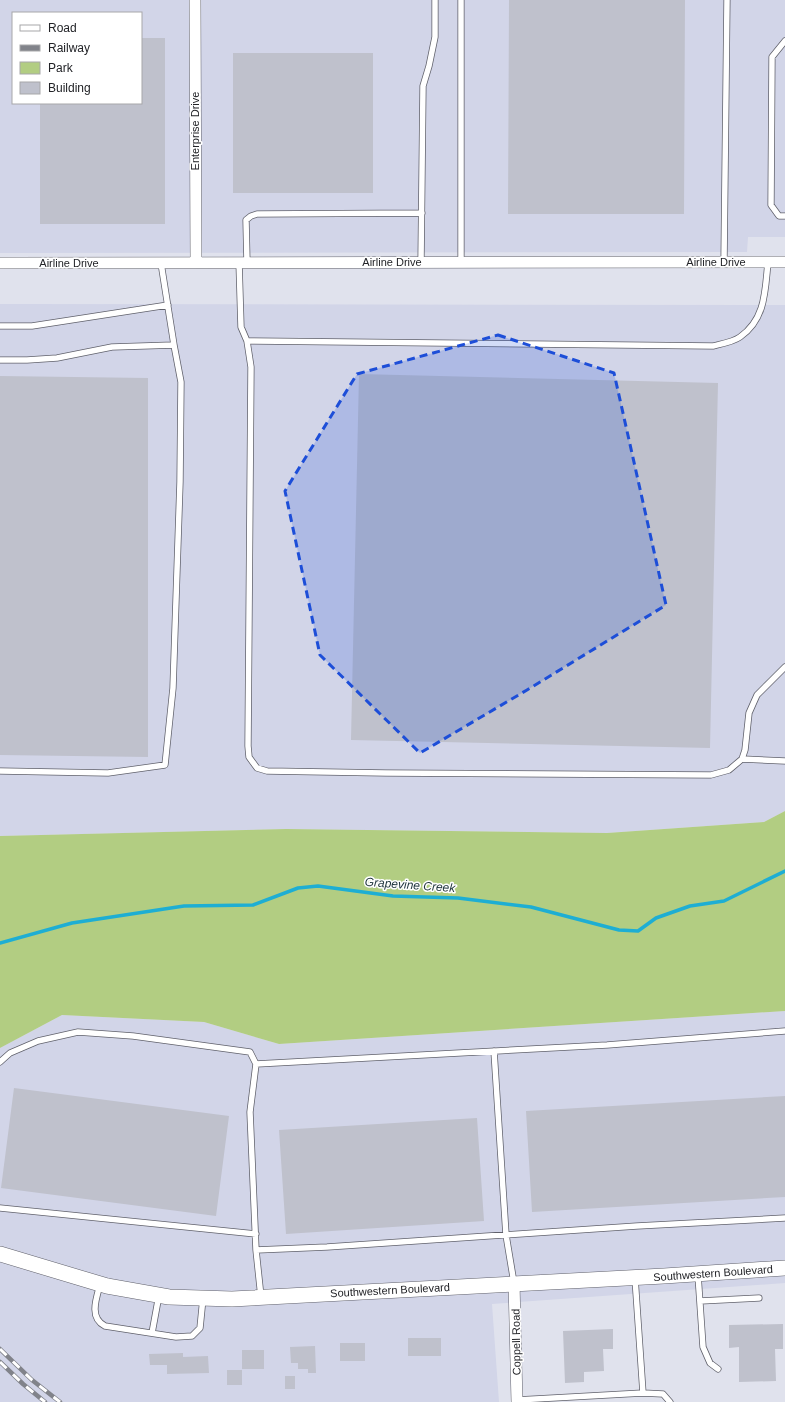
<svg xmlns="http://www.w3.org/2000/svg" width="785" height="1402" font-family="Helvetica,sans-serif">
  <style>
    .built { fill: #d2d5e8; fill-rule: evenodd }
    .green { fill: #b2cd82 }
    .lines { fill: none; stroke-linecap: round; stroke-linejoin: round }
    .stream { stroke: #1eaed3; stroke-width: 3.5 }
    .building { fill: #bfc1cc }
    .lane-casing { stroke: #60616b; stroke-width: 7 }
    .street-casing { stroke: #60616b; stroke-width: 12 }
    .secondary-casing { stroke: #60616b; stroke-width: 16 }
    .lane { stroke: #fff; stroke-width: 5.5 }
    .street { stroke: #fff; stroke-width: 11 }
    .secondary { stroke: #fff; stroke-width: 15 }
    .rail-casing { stroke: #81838a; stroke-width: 4.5 }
    .rail { stroke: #fff; stroke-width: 3; stroke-dasharray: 9; stroke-linecap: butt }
    .marked { fill: #1d4ed8; fill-opacity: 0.2; stroke: #1d4ed8; stroke-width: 3; stroke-dasharray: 8 5; stroke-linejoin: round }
    .labels { text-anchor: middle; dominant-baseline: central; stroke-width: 3; stroke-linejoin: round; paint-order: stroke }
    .street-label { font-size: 11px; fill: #222327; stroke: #fff }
    .water-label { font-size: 12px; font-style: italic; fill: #1e343c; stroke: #fff }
  </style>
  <rect width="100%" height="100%" fill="#e0e2ed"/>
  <path class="built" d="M0,0H785V237H748L747,252L0,253ZM13,13H141V103H13Z
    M0,304L785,305V811L764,822L607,833L286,829L0,836Z
    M785,1011V1283L492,1304L499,1402H0V1048L62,1015L204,1022L279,1044Z"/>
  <path class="green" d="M785,811V1011L279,1044L204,1022L62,1015L0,1048V836L286,829L607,833L764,822Z"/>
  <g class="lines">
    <path class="stream" d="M0,943L72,923L184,906L253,905L298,888L318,886L393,896L458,898L531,907L619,930L638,931L656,918L690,906L724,901L785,871"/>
  </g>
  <path class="building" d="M509,0H685L684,214H508Z
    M141,38H165V224H40V103H141Z
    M233,53H373V193H233Z
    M359,374L718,383L710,748L351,740Z
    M0,376L148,378V757L0,755Z
    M14,1088L229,1116L216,1216L1,1188Z
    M785,1096V1197L532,1212L526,1111Z
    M477,1118L484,1221L286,1234L279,1130Z
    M783,1324V1349H775L776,1381L739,1382V1347L729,1348V1325Z
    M613,1329V1349H603L604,1371L584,1372V1382L565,1383L563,1331Z
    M408,1338H441V1356H408Z
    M340,1343H365V1361H340Z
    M315,1346L316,1373H308V1369H298V1363H291L290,1347Z
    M242,1350H264V1369H242Z
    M183,1353V1357L208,1356L209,1373L167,1374V1365H150L149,1354Z
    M227,1370H242V1385H227Z
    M285,1376H295V1389H285Z"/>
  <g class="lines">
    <defs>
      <path id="lane" d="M461,0V262
        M785,41L772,57L771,205L779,216H785
        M239,262L241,327L247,341L251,367L248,746L249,757L257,768L267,771L386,773L711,775L729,770L742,759L745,750L749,713L757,695L785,667
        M247,262L246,220L251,216L257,214L422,213
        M421,262L423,86L429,66L435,37V0
        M724,262L727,0
        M0,326H32L168,305
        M247,341L713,346C721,344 733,342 740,337C766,319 765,290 768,262
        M0,360H27L57,358L112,347L174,345L161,263
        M742,759L785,761
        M0,771L108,773L165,765L173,688L180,482L181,382L174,345
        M785,1031L607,1045L256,1064L250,1112L256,1250L327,1247L637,1226L785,1218
        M494,1051L506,1235L514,1283
        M0,1062L10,1053L38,1041L78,1032L133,1036L250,1052L256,1064
        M0,1208L256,1234
        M256,1250L261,1297
        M698,1275L703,1347L710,1363L718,1369
        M100,1285C96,1299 89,1318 105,1326L176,1337L192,1336L200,1328L203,1298
        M700,1301L759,1298
        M152,1333L159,1295
        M643,1393L663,1394L670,1402
        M517,1400L643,1393L635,1278"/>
      <path id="street" d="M195,0L196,263
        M0,263L785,262
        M514,1283L517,1402"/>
      <path id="secondary" d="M0,1254L107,1286L169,1297L232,1299L664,1276L785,1268"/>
    </defs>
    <use href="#lane" class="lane-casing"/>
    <use href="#street" class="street-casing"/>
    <use href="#secondary" class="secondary-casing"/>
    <use href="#lane" class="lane"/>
    <use href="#street" class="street"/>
    <use href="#secondary" class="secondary"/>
    <defs>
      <path id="rail" d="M0,1349L32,1380L60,1402
        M0,1362L23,1384L45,1402"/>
    </defs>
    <use href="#rail" class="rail-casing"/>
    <use href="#rail" class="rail"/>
  </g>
  <path class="marked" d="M498,335L614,373L666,605L527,690L420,753L320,655L285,491L357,374Z"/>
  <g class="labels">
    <g class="street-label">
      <text transform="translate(195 131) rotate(-90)">Enterprise Drive</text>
      <text x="392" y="262">Airline Drive</text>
      <text x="716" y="262">Airline Drive</text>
      <text x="69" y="263">Airline Drive</text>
      <text transform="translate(713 1273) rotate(-4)">Southwestern Boulevard</text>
      <text transform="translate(390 1290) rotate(-3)">Southwestern Boulevard</text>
      <text transform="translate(516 1342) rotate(-91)">Coppell Road</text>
    </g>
    <g class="water-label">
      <text transform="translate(410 885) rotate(4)">Grapevine Creek</text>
    </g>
  </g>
  <rect x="12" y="12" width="130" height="92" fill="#ffffff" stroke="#a7a7a9"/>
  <rect x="20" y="25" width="20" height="6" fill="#ffffff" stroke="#a7a7a9"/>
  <text x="48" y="32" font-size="12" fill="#222327">Road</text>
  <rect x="20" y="45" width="20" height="6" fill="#81838a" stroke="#a7a7a9"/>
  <text x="48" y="52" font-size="12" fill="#222327">Railway</text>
  <rect x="20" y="62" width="20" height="12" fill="#b2cd82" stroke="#a7a7a9"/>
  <text x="48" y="72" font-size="12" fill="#222327">Park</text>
  <rect x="20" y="82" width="20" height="12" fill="#bfc1cc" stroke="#a7a7a9"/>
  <text x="48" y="92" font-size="12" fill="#222327">Building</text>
</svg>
